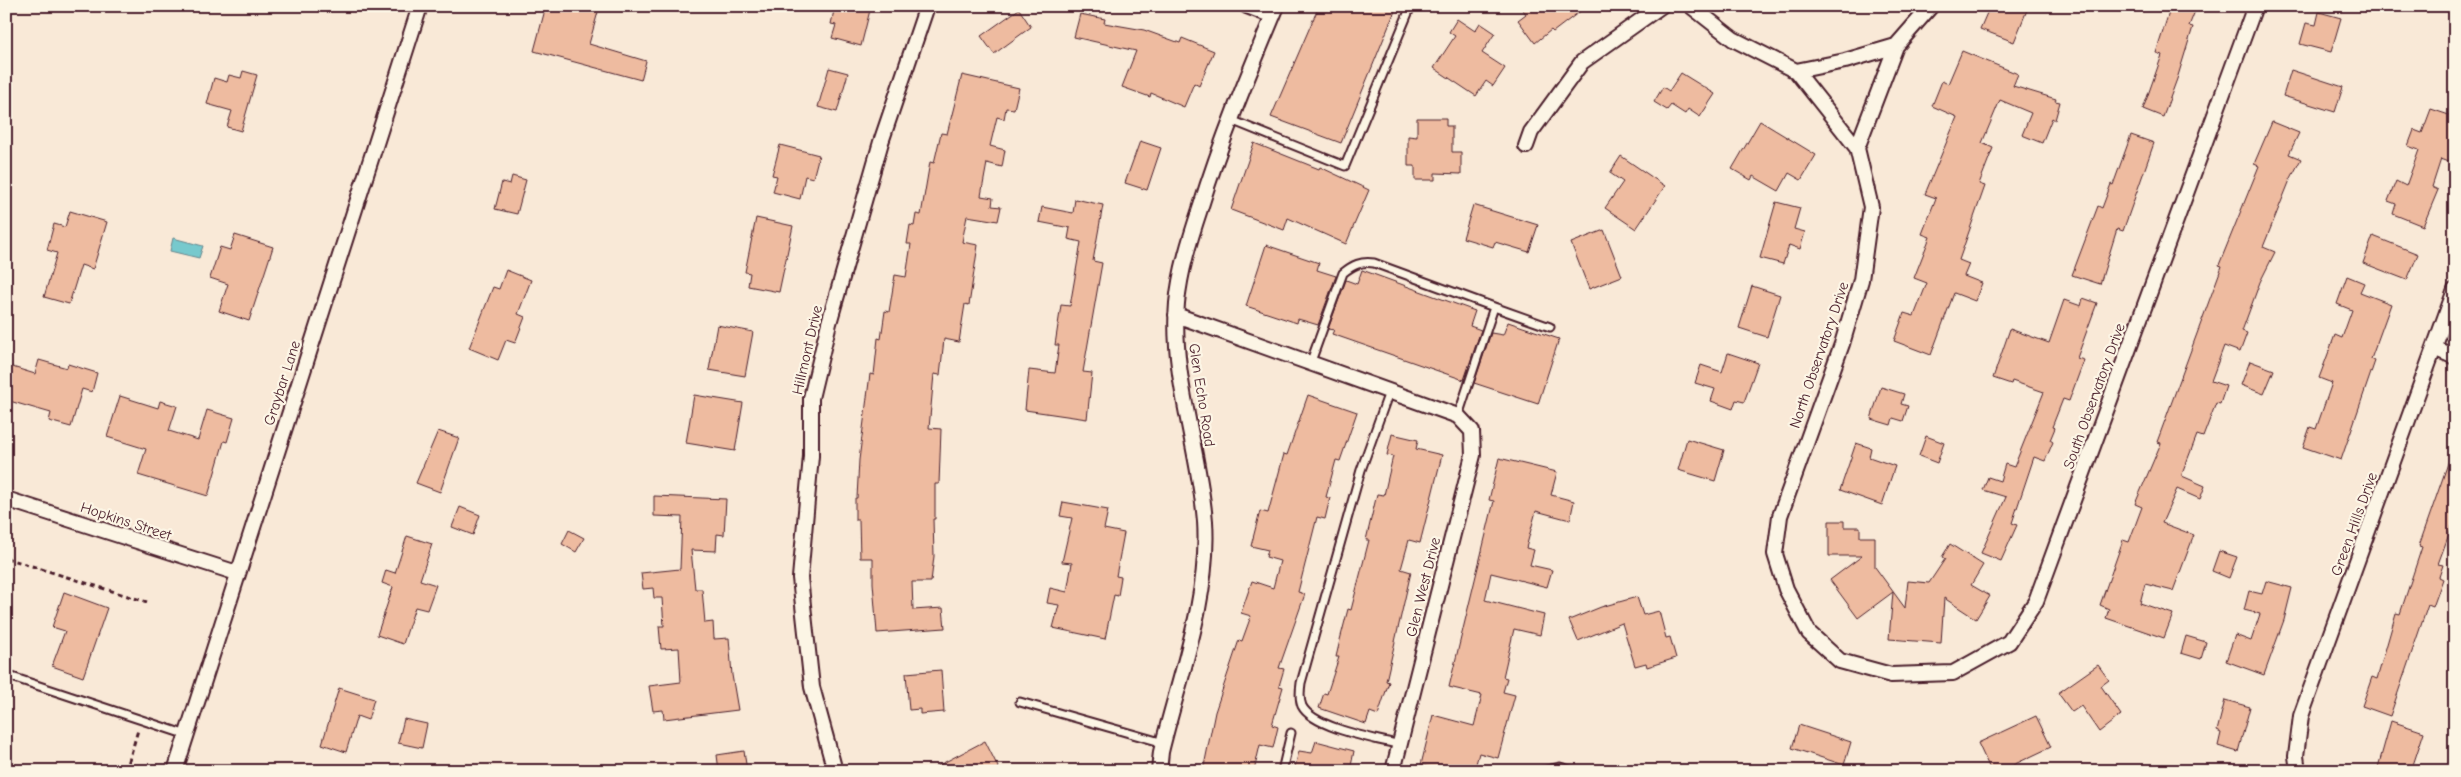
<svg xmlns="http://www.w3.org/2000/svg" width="2461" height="777" font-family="'Comic Neue',sans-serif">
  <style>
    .water { fill: #77c9cd; stroke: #65858c }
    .building { fill: #eebba0; stroke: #4a1f2b }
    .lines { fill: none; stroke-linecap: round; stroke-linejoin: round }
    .lane-casing { stroke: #4a1f2b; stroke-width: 11 }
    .street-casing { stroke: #4a1f2b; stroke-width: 18 }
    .path { stroke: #4a1f2b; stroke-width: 3; stroke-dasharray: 5 4; stroke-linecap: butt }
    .lane { stroke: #fcf5e5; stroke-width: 7 }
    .street { stroke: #fcf5e5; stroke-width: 14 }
    .labels { text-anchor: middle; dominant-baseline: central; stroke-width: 4.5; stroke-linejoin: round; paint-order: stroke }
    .street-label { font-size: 15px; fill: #4a1f2b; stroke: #fcf5e5 }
  </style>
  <rect width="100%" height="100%" fill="#f9e9d7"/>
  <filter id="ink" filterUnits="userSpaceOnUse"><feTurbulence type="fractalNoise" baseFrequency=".02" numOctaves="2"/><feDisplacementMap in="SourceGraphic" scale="10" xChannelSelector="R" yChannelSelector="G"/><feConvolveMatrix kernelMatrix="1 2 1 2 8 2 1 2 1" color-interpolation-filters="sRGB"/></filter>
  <g filter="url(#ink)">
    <path class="water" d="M173,238L203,246L199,258L170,251Z"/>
    <path class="building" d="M546,6H576L598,12L589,44L646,61L641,80L534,51Z
      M835,6H871L861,46L832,38L836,25L831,24Z
      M1319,6H1397L1341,143L1271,117Z
      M1520,6H1587L1553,32L1551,30L1535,43L1518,20L1526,14Z
      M1990,6H2018L2027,10L2014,42L1980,29Z
      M2171,6H2197L2189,26L2193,27L2177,79L2163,117L2143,109L2162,55L2156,53Z
      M1019,9L1031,27L994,54L981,36Z
      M2319,12L2341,18L2331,52L2300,44L2306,23L2316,25Z
      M1080,14L1105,19L1104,23L1144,30L1180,43L1182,38L1214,51L1199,86L1194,83L1184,107L1151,93L1150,97L1122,87L1136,51L1074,37Z
      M1457,19L1475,31L1480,23L1495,33L1482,53L1505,68L1493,86L1486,81L1476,96L1434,68L1455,36L1449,32Z
      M1962,51L2018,74L2013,86L2056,99L2055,101L2060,102L2055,120L2052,118L2042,143L2022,135L2031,113L2000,100L1982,143L1993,148L1979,184L1985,186L1959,260L1969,264L1964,276L1982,283L1975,301L1954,293L1931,355L1894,341L1904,313L1914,316L1927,283L1914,278L1930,237L1922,234L1936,198L1925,194L1957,117L1932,106L1942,81L1948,84Z
      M829,68L848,73L837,112L818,107Z
      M2291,70L2343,87L2335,112L2283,96Z
      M243,71L257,75L241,131L227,127L232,111L207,104L214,78L227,82L229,75L241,78Z
      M1681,73L1715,94L1700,117L1688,109L1685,114L1671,105L1667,110L1654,102L1663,87L1669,91Z
      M962,75L1019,88L1014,109L1006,108L1004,119L997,117L990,146L1005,150L1002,167L987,163L981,196L993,198L992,206L1001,207L998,221L967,216L962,242L978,245L969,305L965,304L959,342L944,339L940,375L934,374L929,428L941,429L939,484H935V519H933L934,556L931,582H912L913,610L943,608L945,628L877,633L873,583V558H860L859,520H855V498H857L859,460L870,374L874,375L878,338L881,339L885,311L889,312L895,275L906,277L911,244H907L910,225L914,226L916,214L921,215L930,162L934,163L941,133L947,134Z
      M2431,109L2455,117V137L2451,148L2454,149L2449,162L2441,159L2432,187L2438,190L2423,226L2393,214L2396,204L2388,201L2396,181L2406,186L2419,150L2408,146L2414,130L2422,133Z
      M1417,118H1446V126H1452V152H1461V174L1435,173V180H1415V166H1408V136L1417,137Z
      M1760,121L1816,155L1801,180L1789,173L1779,191L1753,176L1751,180L1732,169Z
      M2272,122L2299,133L2289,154L2301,159L2290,180L2263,247L2275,252L2260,282L2242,331L2247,333L2240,352L2224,346L2211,381L2226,386L2220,404L2216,403L2203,437L2197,435L2182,474V476L2205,486L2200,499L2177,489L2162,523L2194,535L2173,591L2145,584L2140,603L2173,614L2164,638L2106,618L2109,609L2100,605L2123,540L2129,542L2142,507L2135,504L2161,443L2157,442L2222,266L2219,265L2259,166L2254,164Z
      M2131,135L2154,143L2123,231L2117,229L2100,284L2072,275L2098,206L2102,208L2111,184L2113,185Z
      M1140,141L1161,148L1147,190L1125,183Z
      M1254,143L1319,169L1320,167L1369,190L1346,244L1288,218L1284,230L1231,210Z
      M780,145L819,155L813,178L805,176L800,199L773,192L777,176L772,175Z
      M1621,156L1665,186L1636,229L1605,208L1623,182L1610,173Z
      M512,176L526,180L517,214L495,209L502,182L510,184Z
      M1075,199L1103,205L1093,261L1102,263L1083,372L1092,373L1087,419L1025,410L1029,370L1055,373L1059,345H1055L1061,305L1070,306L1081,242L1068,239L1070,228L1039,222L1042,207L1073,213Z
      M1776,202L1800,208L1794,229L1805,232L1800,249L1789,245L1783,264L1760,258Z
      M1473,205L1538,225L1529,252L1495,242L1493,247L1463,238Z
      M70,211L107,222L93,269L81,265L69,304L44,297L57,253L47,250L54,224L65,227Z
      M756,218L793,226L779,292L748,286L750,273L745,272Z
      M1604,230L1622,276L1589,289L1571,243Z
      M235,235L273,247L249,321L219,311L228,284L210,278L220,247L230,250Z
      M2373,236L2418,254L2407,280L2363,263Z
      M1266,245L1319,263L1317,270L1336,276L1318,325L1298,319L1297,323L1246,306Z
      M506,270L531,280L518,314L525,317L515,343L506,340L498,360L469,348L493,287L499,289Z
      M1362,270L1475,311L1470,326L1481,330L1464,380L1332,334L1334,330L1328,329L1346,280L1357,284Z
      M2347,276L2364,283L2360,292L2391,304L2371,359L2375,361L2341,460L2303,447L2310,427L2316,429L2332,383L2319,378L2335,335L2342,338L2352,310L2337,304Z
      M1752,286L1780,295L1767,337L1739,328Z
      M2083,298L2097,303L2077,358L2084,360L2069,401L2063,399L2052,427L2055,428L2050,440L2053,442L2045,461L2034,457L2012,523L2017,525L2001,561L1981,553L2006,497L1983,490L1988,477L2000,481L2005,464L2014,467L2044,392L2012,381L2011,384L1993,378L2010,329L2049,343L2064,300L2081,306Z
      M1508,322L1559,339L1538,404L1474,383L1491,333L1503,335Z
      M717,325L753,332L745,376L709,370Z
      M1728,353L1758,363L1744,402L1736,400L1733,409L1711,401L1715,389L1695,383L1701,365L1722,372Z
      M39,360L67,368L68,364L97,373L92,392L82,389L71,427L49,421L51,413L6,400V365L35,374Z
      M2250,361L2274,370L2264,394L2241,385Z
      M1881,387L1904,394L1901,404L1908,406L1903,421L1893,418L1891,425L1871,419Z
      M694,395L743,403L735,451L686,443Z
      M1308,395L1357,412L1340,461L1336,460L1326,497L1330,498L1325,519L1317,517L1298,592L1305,594L1279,668L1284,669L1279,686L1283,687L1272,725L1278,727L1273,748L1260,745L1254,771H1203L1215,712L1239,640L1242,641L1251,616L1241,613L1252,581L1273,588L1280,561L1266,557L1268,550L1251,546L1260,511L1268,513L1284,454L1287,455Z
      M120,396L158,408L160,401L177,406L169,431L198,440L207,410L234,418L227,442L224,441L208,496L138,475L146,449L107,437Z
      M438,431L459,438L440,492L416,483Z
      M1392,434L1418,440L1416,449L1442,455L1420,543L1409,540L1401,569L1411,572L1386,681L1389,682L1378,715L1370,712L1366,724L1319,708L1324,693L1327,694L1339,657H1336L1340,640L1348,609L1351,610L1369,540H1366L1377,494L1384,495L1393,456L1387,455Z
      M1926,436L1944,443L1937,463L1919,456Z
      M1687,439L1724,450L1715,481L1678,470Z
      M1856,443L1871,448L1869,457L1895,466L1882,505L1840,490Z
      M2452,452H2455V518L2438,564L2443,565L2439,577L2443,579L2433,607L2428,605L2390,716L2362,706L2372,677L2377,679L2396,613L2400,614L2422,547L2419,546Z
      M1499,458L1557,472L1551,495L1574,501L1570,520L1536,511L1526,548L1534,550L1530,565L1552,570L1547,587L1491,573L1485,600L1544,615L1540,635L1514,629L1503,677L1507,678L1503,692L1515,695L1498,758L1479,753L1474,771H1444L1421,765L1433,715L1474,726L1482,695L1449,687L1494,501L1489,500Z
      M654,496L726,499L724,535L717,534L716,551L691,550L695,589H702L705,623L713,622L714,639L729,638L732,675L738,710L664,719L663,710L653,711L649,686L681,682L679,648L661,649L659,626H664L662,598H654L653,588L643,589L641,573L680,569L682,517L654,516Z
      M1063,502L1108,510L1104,529L1124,533L1116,576L1121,577L1118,596L1114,595L1105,639L1053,628L1059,605L1047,603L1050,588L1067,592L1072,563L1062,562L1072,518L1060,516Z
      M460,507L480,515L473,535L452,527Z
      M1829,521H1844V527H1860V537H1875V567L1905,608L1908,581L1929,583L1945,559L1942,557L1950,544L1983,565L1971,585L1990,596L1976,619L1944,598L1941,643L1889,639L1893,592L1858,618L1830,580L1862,556H1829Z
      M569,530L584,538L576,552L562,544Z
      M407,536L432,544L420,580L436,585L427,610L415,607L403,644L377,635L393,587L382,583L386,570L395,573Z
      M2219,551L2237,557L2229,578L2212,571Z
      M2266,581L2292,588L2284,620L2264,675L2226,661L2235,635L2251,641L2260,614L2244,610L2249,591L2262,594Z
      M64,592L107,608L83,677L52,666L65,631L52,627Z
      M1637,597L1643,615L1659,611L1666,638L1670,637L1676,658L1647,667L1646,663L1635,666L1622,623L1578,641L1569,620L1601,607Z
      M2186,636L2206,642L2201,659L2181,653Z
      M2098,665L2109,680L2101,686L2121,715L2099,732L2081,706L2072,712L2058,693Z
      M941,670L944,712L920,714V709L909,710L906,673Z
      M339,688L374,699L368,720L357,716L346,752L322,744Z
      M2225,700L2250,707L2238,752L2218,746L2221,733L2217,731Z
      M2036,716L2051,747L2013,765L2016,771H1991L1978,743Z
      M404,719L427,724L422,748L398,743Z
      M2391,721L2424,732L2411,771H2377Z
      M1799,725L1851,742L1844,765L1792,748Z
      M985,741L1000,771H928Z
      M1316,741L1354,751L1350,771H1294L1299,751L1312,753Z
      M744,751L747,771H719L717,755Z"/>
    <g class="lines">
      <defs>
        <path id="lane" d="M1231,120L1345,166L1411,6
          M1494,307L1550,327
          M1310,364L1343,273C1353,265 1361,261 1374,263L1494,307L1458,416
          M1389,392L1361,470L1301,683C1300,690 1299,699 1302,706C1313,728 1377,739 1400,745
          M6,675L187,735
          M1020,702L1164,743
          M1282,771L1291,733
          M1542,771L1560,767L1573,771"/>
        <path id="street" d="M1247,6L1273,16
          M1691,6L1733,39L1796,71L1857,148L1871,207L1861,280L1842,344L1780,516L1775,554L1786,589L1809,633L1840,661L1891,675L1953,673L2009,642L2036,601L2255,6
          M1796,71L1845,61L1896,46L1931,6
          M1526,146L1531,132L1582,62L1661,6
          M1857,148L1896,46
          M1176,315L1458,416L1472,431L1473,455L1393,771
          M2434,348L2455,357
          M6,499L237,573
          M175,771L420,6
          M835,771L812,687L800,578L811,456V398L829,323L881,142L927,6
          M1159,771L1161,752C1179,677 1210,599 1205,521C1199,448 1171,376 1177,303C1180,271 1190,239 1200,209C1221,140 1249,73 1277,6
          M2298,771L2296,756L2301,716L2455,290"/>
      </defs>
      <use href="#lane" class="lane-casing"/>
      <use href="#street" class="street-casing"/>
      <path class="path" d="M6,558L147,602
        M126,771L138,730"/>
      <use href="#lane" class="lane"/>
      <use href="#street" class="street"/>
    </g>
  </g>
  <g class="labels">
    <g class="street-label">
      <text transform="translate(807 350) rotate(-77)">Hillmont Drive</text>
      <text transform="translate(1819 355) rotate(-71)">North Observatory Drive</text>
      <text transform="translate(282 383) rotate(-72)">Graybar Lane</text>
      <text transform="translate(1202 395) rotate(81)">Glen Echo Road</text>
      <text transform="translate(2094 396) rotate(-70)">South Observatory Drive</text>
      <text transform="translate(126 521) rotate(18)">Hopkins Street</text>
      <text transform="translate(2354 524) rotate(-70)">Green Hills Drive</text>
      <text transform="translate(1423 587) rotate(-76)">Glen West Drive</text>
    </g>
  </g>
  <rect width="2461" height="777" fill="none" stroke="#fcf5e5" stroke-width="25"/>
  <rect x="12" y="12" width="2436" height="752" fill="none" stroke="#4a1f2b" stroke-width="2" filter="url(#ink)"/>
</svg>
